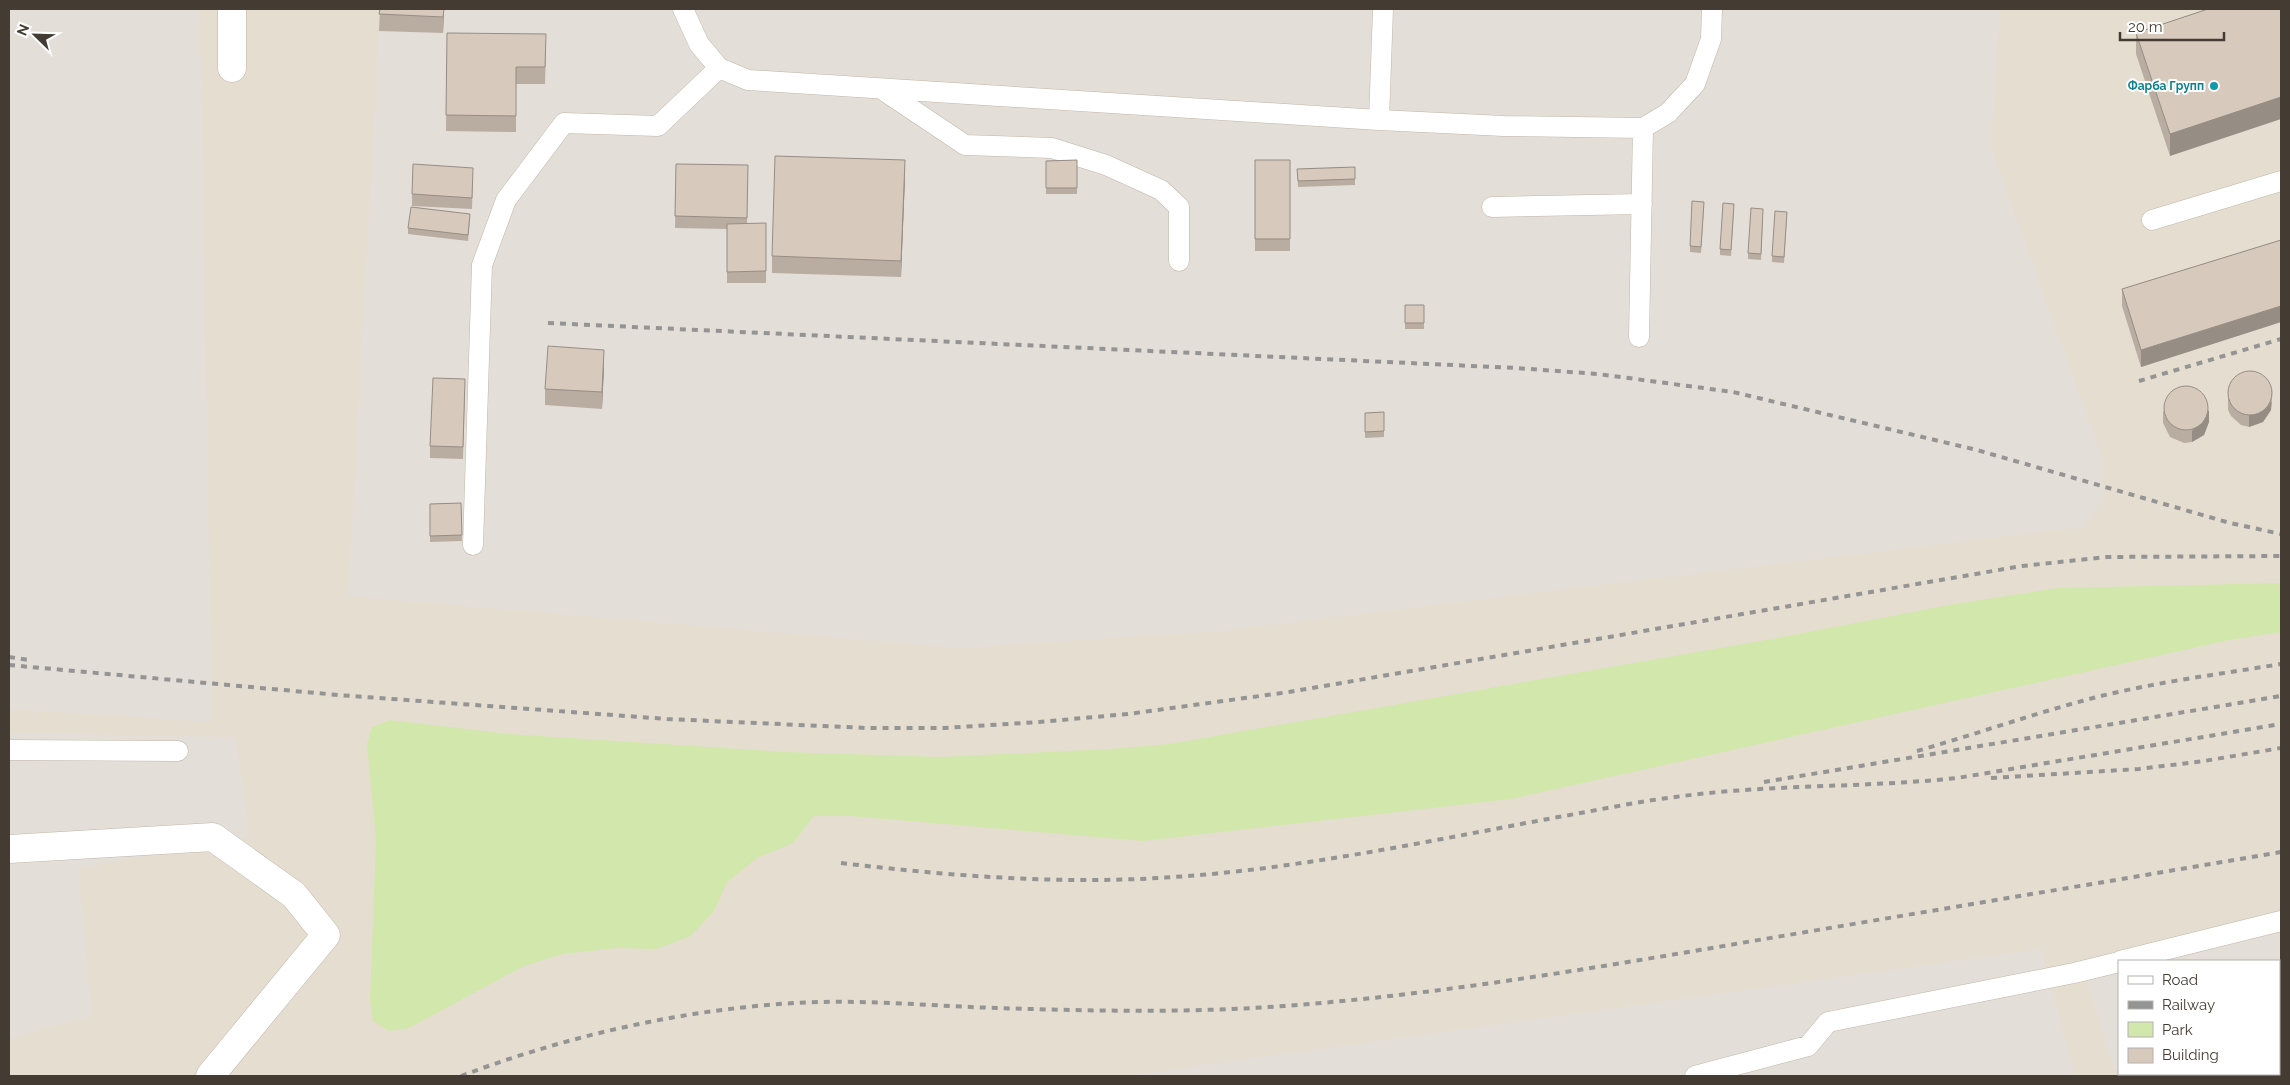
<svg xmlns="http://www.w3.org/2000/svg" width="2290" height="1085" font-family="Raleway,sans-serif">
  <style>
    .residential { fill: #e6ddd1; fill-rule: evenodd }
    .industrial { fill: #e4ded9; fill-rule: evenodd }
    .green { fill: #d2e7ab }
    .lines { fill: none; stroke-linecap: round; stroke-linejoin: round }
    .service-casing { stroke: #c0b6a9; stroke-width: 21 }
    .minor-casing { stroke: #c0b6a9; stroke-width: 29 }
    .service { stroke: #fff; stroke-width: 20 }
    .minor { stroke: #fff; stroke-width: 28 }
    .rail { stroke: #949494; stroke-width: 4; stroke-dasharray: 6 6; stroke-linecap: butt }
    .wall { fill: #b9ada2 }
    .shaded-wall { fill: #968d84 }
    .building { fill: #d7c9bc; stroke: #968d84 }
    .culture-dot { fill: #0f9aa8; stroke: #fff; stroke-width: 2 }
    .labels { text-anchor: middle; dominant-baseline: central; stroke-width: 4; stroke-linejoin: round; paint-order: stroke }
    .culture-label { font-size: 12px; font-weight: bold; fill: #0d838f; stroke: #fff; text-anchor: end }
  </style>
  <rect width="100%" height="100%" fill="#f2ece3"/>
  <path class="residential" d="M9,9H2281V1076H9ZM2119,961H2279V1074H2119Z"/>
  <path class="industrial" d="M9,9H200L212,722L9,709Z
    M380,9H2000L1991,148L2103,460V502L2083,527L1218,631L959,648L348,596Z
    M9,733L236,737L249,836L78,869L92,1016L9,1038Z
    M2281,914V1076H2116L2081,960ZM2119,961H2279V1074H2119Z
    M2041,949L2075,1076H1124Z"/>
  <path class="green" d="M2281,583V632L2229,640L1511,799L1143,841L849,816H814L793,843L757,858L727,882L714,911L691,936L656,949L617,948L563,954L524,966L409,1028L389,1031L373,1021L370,999L376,840L367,744L372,727L390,720L509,734L786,752L941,757L1110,749L1169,744L1777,638L1954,604L2058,588Z"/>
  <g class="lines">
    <defs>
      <path id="service" d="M683,9L699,44L719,68L748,80L1379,120L1504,126L1643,128L1668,113L1695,84L1711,39L1712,9
        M883,90L965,145L1052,148L1106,165L1161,190L1179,207V261
        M1379,120L1383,9
        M1492,207L1642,204
        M2152,220L2281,181
        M1639,337L1643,128
        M473,545L482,265L506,200L564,123L658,126L719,68
        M9,750L178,751
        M2120,961L2281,921
        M2279,1061H2281
        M1695,1076L1808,1046L1828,1022L2074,973L2119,962
        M2127,1076L2137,1074"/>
      <path id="minor" d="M232,9V68
        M9,849L213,837L294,895L326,935L210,1076"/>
    </defs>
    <use href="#service" class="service-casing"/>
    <use href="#minor" class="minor-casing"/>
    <use href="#service" class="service"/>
    <use href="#minor" class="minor"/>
    <path class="rail" d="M548,323L1516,368L1598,374L1733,392L1977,450L2230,523L2281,534
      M2139,381L2281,339
      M9,657L29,660
      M9,665L338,695L667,719L867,728H944L1039,722L1128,714L1289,692L2022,566L2107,557L2281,556
      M1917,751C1973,735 2027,716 2082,701C2147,683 2215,675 2281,664
      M1991,778L2139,769L2204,761L2281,748
      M1764,782L2281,696
      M841,863C951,876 1063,885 1174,877C1309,868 1442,838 1575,814C1608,808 1642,801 1675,797C1769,784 1863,788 1957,778L2281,724
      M461,1076C567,1036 680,1010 794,1003C861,999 930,1006 997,1008C1093,1011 1189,1013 1284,1006C1460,993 1633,961 1806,932C1965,905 2123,879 2281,852"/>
  </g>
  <path class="wall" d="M380,9H444L443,33L379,31Z
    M2208,9L2170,156L2136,54V33Z
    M447,33L546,51L545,84H516V132L446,131Z
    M1077,160V194H1046V161Z
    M1255,160H1290V251H1255Z
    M676,164L748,165L747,224L766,223V283H727V229L675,228Z
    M1355,167V185L1298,187L1297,169Z
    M905,177L901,277L772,273V256Z
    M473,179L472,209L412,206V194Z
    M1704,207L1701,253L1690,252V246Z
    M1734,210L1731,256L1720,255V249Z
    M1763,215L1761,260L1748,259V253Z
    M1787,218L1784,263L1772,262V256Z
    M470,220L468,241L408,234V228Z
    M2281,240V322L2141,367L2122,306V289Z
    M1405,305H1424V329H1405Z
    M604,367L602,409L545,405V389Z
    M465,390L463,459L430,458V446Z
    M2228,398L2272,402L2271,410L2263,422L2249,427L2241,425L2231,416L2228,410Z
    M2163,411L2209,422L2204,435L2192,442L2184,443L2170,437L2163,423Z
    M1384,412V437L1365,438V413Z
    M461,503L462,541L430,542V504Z"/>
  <path class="shaded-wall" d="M444,9L443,33V17Z
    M2281,97V119L2170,156V134Z
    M905,160V177L901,277V261Z
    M2281,306V322L2141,367V350Z
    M604,350V367L602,409V392Z
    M2272,390L2271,410L2263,422L2249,427V415Z
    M2209,410V422L2204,435L2192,442V431Z"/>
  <path class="building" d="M380,9H444L443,17L379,14Z
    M2208,9H2281V97L2170,134L2136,33Z
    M447,33L546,34L545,67H516V116L446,115Z
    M775,156L905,160L901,261L772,256Z
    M1077,160V188H1046V161Z
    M1255,160H1290V239H1255Z
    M413,164L473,168L472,198L412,194Z
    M676,164L748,165L747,218L675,216Z
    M1355,167V179L1298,181L1297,169Z
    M1692,201L1704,202L1701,247L1690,246Z
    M1723,203L1734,204L1731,250L1720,249Z
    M411,207L470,214L468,235L408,228Z
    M1751,208L1763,209L1761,254L1748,253Z
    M1775,211L1787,212L1784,257L1772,256Z
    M766,223V271L727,272V224Z
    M2281,240V306L2141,350L2122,289Z
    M1405,305H1424V323H1405Z
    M548,346L604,350L602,392L545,389Z
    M2228 393a22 22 0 1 1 44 0a22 22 0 1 1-44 0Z
    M433,378L465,379L463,447L430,446Z
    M2164 408a22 22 0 1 1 44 0a22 22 0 1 1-44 0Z
    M1384,412V431L1365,432V413Z
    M461,503L462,535L430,536V504Z"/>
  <circle class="culture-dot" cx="2214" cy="86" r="5"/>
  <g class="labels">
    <g class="culture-label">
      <text x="2204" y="86">Фарба Групп</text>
    </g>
  </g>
  <rect width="2290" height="1085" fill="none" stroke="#443c33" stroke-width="20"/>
  <rect x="2118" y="960" width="162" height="115" fill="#ffffff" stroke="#b4b1ad"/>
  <rect x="2128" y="976" width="25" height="8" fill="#ffffff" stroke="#b4b1ad"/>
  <text x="2162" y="985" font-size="15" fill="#443c33">Road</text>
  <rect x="2128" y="1001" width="25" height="8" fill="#949494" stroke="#b4b1ad"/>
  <text x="2162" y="1010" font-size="15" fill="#443c33">Railway</text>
  <rect x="2128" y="1022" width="25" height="15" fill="#d2e7ab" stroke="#b4b1ad"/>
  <text x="2162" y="1035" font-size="15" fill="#443c33">Park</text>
  <rect x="2128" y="1048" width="25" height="15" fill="#d7c9bc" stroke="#b4b1ad"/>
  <text x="2162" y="1060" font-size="15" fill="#443c33">Building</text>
  <g transform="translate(35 35) rotate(293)" stroke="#ffffff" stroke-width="4" paint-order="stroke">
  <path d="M0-4L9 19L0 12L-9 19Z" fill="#443c33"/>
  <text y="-8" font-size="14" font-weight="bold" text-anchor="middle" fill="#443c33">N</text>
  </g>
  <path d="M2120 32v8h104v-8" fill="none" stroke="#443c33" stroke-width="2.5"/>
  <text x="2128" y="32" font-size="15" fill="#443c33" stroke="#ffffff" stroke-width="4" paint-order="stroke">20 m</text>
</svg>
